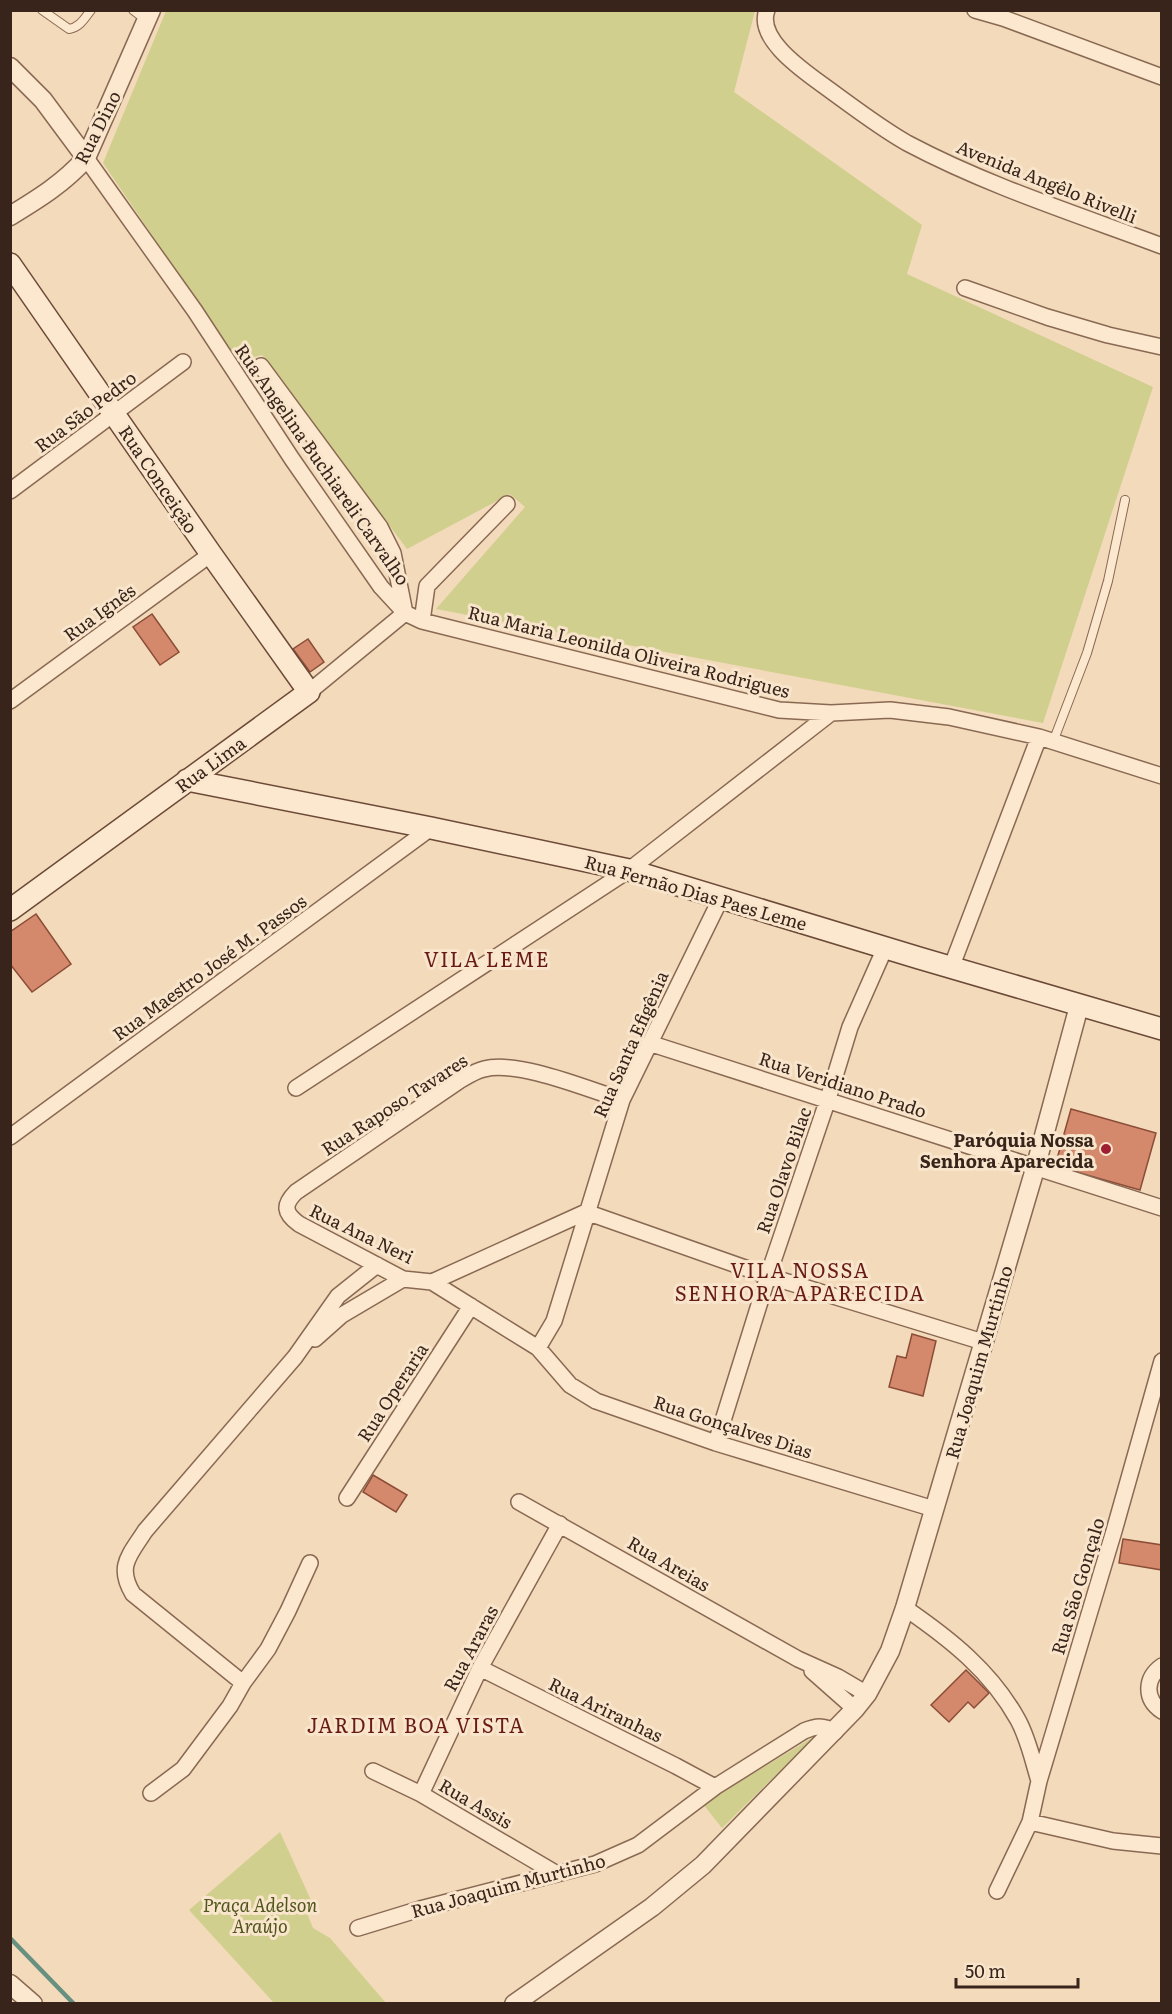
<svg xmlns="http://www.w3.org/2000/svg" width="1172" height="2014" font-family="Literata,serif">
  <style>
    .green { fill: #d0cf8e }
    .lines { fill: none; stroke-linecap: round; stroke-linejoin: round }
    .stream { stroke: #679080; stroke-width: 4.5 }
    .building { fill: #d4896d; stroke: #8c4d37; stroke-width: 1.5 }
    .service-casing { stroke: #8a6953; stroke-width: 10 }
    .minor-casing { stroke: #8a6953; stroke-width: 18 }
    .tertiary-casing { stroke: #8a6953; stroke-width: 21 }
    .secondary-casing { stroke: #6c4a37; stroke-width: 24 }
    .service { stroke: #fce8cf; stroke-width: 8 }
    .minor { stroke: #fce8cf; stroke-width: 15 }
    .tertiary { stroke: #fce8cf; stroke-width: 18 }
    .secondary { stroke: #fce8cf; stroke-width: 21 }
    .poi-dot { fill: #9f1e31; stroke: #f8e5cb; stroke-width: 2 }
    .labels { text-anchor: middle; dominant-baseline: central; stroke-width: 6; stroke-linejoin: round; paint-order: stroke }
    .street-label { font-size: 18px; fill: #38241a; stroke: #f8e5cb }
    .poi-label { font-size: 18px; font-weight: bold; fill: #38241a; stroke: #f8e5cb; text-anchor: end }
    .park-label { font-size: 18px; font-style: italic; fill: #50561e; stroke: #f8e5cb }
    .neighbourhood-label { font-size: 20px; letter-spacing: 1.5px; fill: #681b15; stroke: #f8e5cb }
  </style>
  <rect width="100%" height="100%" fill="#f2dabb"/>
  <path class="green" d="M166,11H755L734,92L922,225L907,274L1153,387L1043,723L436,609L525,507L510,494L407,549L262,355L238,361L103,163Z
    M815,1736L722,1828L703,1804Z
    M280,1832L315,1909L308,1916L313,1928L330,1938L386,2003H274L189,1910Z"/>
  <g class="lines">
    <path class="stream" d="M10,1938L74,2004"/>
  </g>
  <path class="building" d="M152,614L179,652L160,665L133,627Z
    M308,639L324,662L310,672L293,649Z
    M36,914L71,964L32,992L10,964V932Z
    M1071,1109L1156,1133L1140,1190L1055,1166Z
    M912,1334L936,1341L923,1396L889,1387L897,1356L906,1358Z
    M373,1475L407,1495L396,1512L363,1492Z
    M1123,1539L1162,1545V1570L1119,1563Z
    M966,1670L989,1693L974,1708L968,1702L949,1722L931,1705Z"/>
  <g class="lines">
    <defs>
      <path id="service" d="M42,10L69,29C80,27 84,19 91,10
        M133,10L146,20
        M1053,742L1087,653L1108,581L1125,500"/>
      <path id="minor" d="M767,10C756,38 801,69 820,83C848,103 877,126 907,143C988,186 1076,214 1162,246
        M975,10L1003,18L1162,77
        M86,158L195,311L292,459L381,587L405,613L422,621L779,710L831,713L890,710L949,717L1039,737L1162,776
        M965,288L1047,317L1108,335L1162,347
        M261,366L380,527L393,553L405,613
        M10,491L183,362
        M422,621L427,586L507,504
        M309,692L405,613
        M10,701L211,554
        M951,968L1039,737
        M649,1043L1162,1208
        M296,1088L629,870L831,713
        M622,1100C587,1089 518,1060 484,1069C475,1071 466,1077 459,1081L296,1192C283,1205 284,1213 299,1224L403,1279L432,1282L538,1348L570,1385L596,1401L716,1443L934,1509
        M10,1137L431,828
        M432,1282L586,1212L768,1276L983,1342
        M315,1339L342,1315L403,1279
        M538,1348L554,1321L622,1100L721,898
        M716,1443L768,1276L828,1099L850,1027L885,948
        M347,1498L471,1306
        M519,1502L798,1659L838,1677L867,1694
        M905,1608C950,1639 991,1671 1018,1720C1028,1738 1033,1761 1039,1781
        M1162,1666C1145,1678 1144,1699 1162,1711
        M480,1668L676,1766L715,1787
        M812,1671L855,1709
        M243,1683L133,1594C116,1566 130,1555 145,1531L295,1357L338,1296L377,1265
        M373,1771L421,1794L557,1874
        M151,1793L183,1769L230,1706L243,1683L268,1649L288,1611L310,1563
        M421,1794L480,1668L560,1524
        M1030,1822L1113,1841L1162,1846
        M997,1891L1030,1822L1039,1781L1114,1531L1162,1361
        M358,1928L420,1909L595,1864L638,1845L715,1787L804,1731C816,1726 823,1725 835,1732"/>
      <path id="tertiary" d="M10,67L43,100L86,158
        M10,216C38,199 64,183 86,158L151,10
        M10,1984L33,2004
        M514,2004L652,1907L703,1865L855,1709L867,1694L890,1651L905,1608L1035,1169L1079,1006"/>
      <path id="secondary" d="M10,264L211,554L309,692L10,910
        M187,780L431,828L629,870L919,958L1162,1029"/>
    </defs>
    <use href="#service" class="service-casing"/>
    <use href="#minor" class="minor-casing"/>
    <use href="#tertiary" class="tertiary-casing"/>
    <use href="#secondary" class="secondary-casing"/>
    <use href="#service" class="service"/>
    <use href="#minor" class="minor"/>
    <use href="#tertiary" class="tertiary"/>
    <use href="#secondary" class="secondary"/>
  </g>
  <circle class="poi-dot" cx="1106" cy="1149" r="6"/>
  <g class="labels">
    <g class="street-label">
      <text transform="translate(97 127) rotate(-63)">Rua Dino</text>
      <text transform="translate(1047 181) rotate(22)">Avenida Angêlo Rivelli</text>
      <text transform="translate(85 411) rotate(-37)">Rua São Pedro</text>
      <text transform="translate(323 464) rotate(55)">Rua Angelina Buchiareli Carvalho</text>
      <text transform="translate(159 479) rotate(56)">Rua Conceição</text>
      <text transform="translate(99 612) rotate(-36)">Rua Ignês</text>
      <text transform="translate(629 651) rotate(14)">Rua Maria Leonilda Oliveira Rodrigues</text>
      <text transform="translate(210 764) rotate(-36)">Rua Lima</text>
      <text transform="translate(696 892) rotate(16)">Rua Fernão Dias Paes Leme</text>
      <text transform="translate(209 967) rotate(-36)">Rua Maestro José M. Passos</text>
      <text transform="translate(630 1044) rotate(-66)">Rua Santa Efigênia</text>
      <text transform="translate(843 1084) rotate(18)">Rua Veridiano Prado</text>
      <text transform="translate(394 1104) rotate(-33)">Rua Raposo Tavares</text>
      <text transform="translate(783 1170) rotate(-71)">Rua Olavo Bilac</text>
      <text transform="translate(362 1233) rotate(26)">Rua Ana Neri</text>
      <text transform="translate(978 1362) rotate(-74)">Rua Joaquim Murtinho</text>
      <text transform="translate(392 1392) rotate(-57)">Rua Operaria</text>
      <text transform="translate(733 1426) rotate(18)">Rua Gonçalves Dias</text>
      <text transform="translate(669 1563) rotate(30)">Rua Areias</text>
      <text transform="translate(1077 1586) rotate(-73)">Rua São Gonçalo</text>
      <text transform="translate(470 1648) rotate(-62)">Rua Araras</text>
      <text transform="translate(606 1709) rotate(26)">Rua Ariranhas</text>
      <text transform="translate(476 1803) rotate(30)">Rua Assis</text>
      <text transform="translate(508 1885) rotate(-15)">Rua Joaquim Murtinho</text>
    </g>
    <g class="poi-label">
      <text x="1094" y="1139">Paróquia Nossa<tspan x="1094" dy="21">Senhora Aparecida</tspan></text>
    </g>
    <g class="park-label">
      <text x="260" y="1904">Praça Adelson<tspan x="260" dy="21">Araújo</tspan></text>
    </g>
    <g class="neighbourhood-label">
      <text x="487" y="958">VILA LEME</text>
      <text x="800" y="1269">VILA NOSSA<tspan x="800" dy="23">SENHORA APARECIDA</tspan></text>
      <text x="416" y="1724">JARDIM BOA VISTA</text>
    </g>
  </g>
  <rect width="1172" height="2014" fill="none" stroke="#38241a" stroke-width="24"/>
  <path d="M956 1978v9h122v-9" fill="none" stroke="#38241a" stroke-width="3"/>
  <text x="965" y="1978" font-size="18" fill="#38241a" stroke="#f8e5cb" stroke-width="4.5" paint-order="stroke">50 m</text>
</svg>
